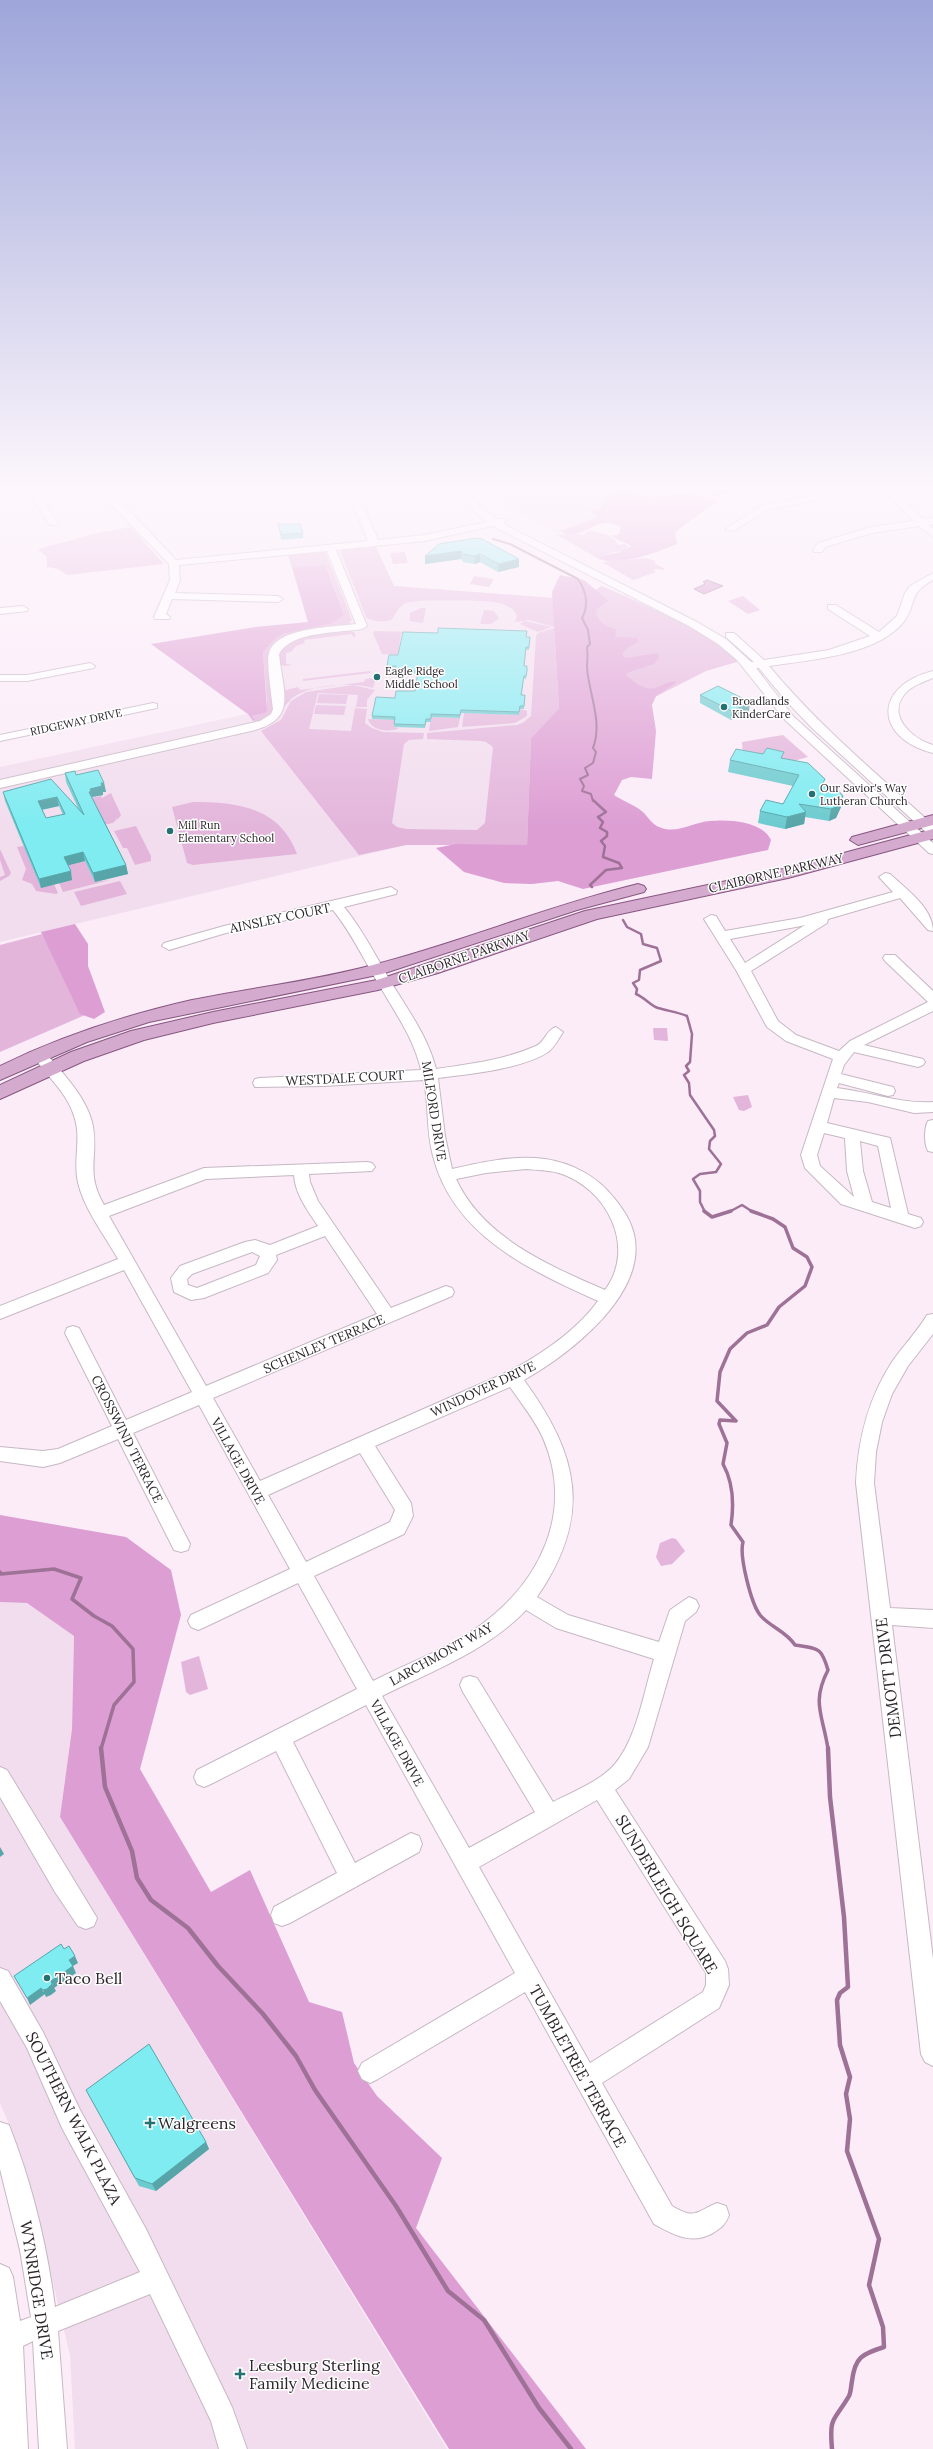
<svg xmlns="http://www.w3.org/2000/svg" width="933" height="2449" font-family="Lora,serif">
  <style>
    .built { fill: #f2ddee }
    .green { fill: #e3b5db }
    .forest { fill: #dd9ed3 }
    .water { fill: #d092c6; stroke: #9e7197 }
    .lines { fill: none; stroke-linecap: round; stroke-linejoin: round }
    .stream-far3 { stroke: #9e7197; stroke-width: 2 }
    .stream-far2 { stroke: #9e7197; stroke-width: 2.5 }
    .stream-far1 { stroke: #9e7197; stroke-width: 3.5 }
    .stream { stroke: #9e7197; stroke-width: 4.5 }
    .minor-casing { stroke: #c6b8c3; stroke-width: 2 }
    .major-casing { stroke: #875780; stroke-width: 2 }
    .minor { fill: #fff; fill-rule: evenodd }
    .major { fill: #d4aace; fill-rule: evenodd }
    .wall { fill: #6ccbcf; fill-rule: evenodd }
    .shaded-wall { fill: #58a5a9 }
    .building { fill: #7eecf1; stroke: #58a5a9; fill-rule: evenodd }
    .poi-dot { fill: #257073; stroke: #fefefe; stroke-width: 1.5 }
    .labels { text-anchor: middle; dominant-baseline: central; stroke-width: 3; stroke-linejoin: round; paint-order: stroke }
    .far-poi-label { font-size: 11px; fill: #2b252a; stroke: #fefefe; text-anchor: start }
    .far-street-label { font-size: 11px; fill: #2b252a; stroke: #fefefe }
    .street-label { font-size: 13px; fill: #2b252a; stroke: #fefefe }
    .near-street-label { font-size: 16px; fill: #2b252a; stroke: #fefefe }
    .near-poi-label { font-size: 16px; fill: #2b252a; stroke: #fefefe; text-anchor: start }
  </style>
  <rect width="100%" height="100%" fill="#fbecf8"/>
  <path class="built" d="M489,485H640L608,504L598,523L558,533L506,506Z
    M374,542L394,586L553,598L559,710L531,738L527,845H406L0,942V767L247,714L151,644L256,627L308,622L287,552Z
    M0,1602L27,1603L74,1636L72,1729L60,1817L447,2449H75L70,2355L32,2195L13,2134L0,2103Z"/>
  <path class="green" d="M131,527L164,564L67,575L58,569L47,567V557L38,549L98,533Z
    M589,530L608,535L615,540L618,545L625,544L629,547L626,551L613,552L597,558L557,535L570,533L584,535Z
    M375,545L394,586L553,598L554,627L529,620L515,622L517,616C514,608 507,605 498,603C487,600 418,599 406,603C397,607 396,615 391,620C384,622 372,622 366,617L341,552L344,549Z
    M324,552L326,554L352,620L348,625C329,628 274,630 269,652C266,662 272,696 273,708L269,716L256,725L252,716L265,713L267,703L263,652L275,639L283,634L329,624L344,615L325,565L292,567L288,555Z
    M405,552L408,563L393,564L390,553Z
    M646,558L656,561L654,563L665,569L662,570L657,569L653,570L656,572L633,580L602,562Z
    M474,576L494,579L489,587L470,584Z
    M602,586C625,596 731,642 737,662L706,671L651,699L628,686L584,596Z
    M743,596L760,610L748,614L728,601Z
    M421,608H426L423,623L410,621V613Z
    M484,610L494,611L499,618L491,624H480Z
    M524,621L552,627L538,632L520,624Z
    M554,628L559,710L531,738L527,845H406L359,855L261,731L281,720L291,701L306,692L353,685L375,690L367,700V707H356L358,695L318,693L309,729L351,731L355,708L367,709L365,723L372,728L383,732L424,733L423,739L409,740L404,744L392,823L397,827L406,829L477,830L485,823L493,747L486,742L481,741L427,739V733L517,725L524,722L531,716L536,636L538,633Z
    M350,631L354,632L356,636L353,637L352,634L304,640L305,643L296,646L291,652L286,653V664L293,665L284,666L280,664L279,653C298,630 324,636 350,631Z
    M375,631L414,632L416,633L401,634L398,655L382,654L373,633Z
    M370,671L371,673L303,681V679Z
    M372,678L375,681L373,688C354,682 315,684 297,695C291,698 288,703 284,707L282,691L298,687L300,690L364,682L365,679Z
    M319,694L348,695L346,704L317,703Z
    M316,705L346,706L344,715L314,714Z
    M520,709L527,711V716L515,723L462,727L464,713L519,715Z
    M431,717L460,718L458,727L429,731Z
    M368,719L395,720L394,727L398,728V729C388,732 371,731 368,719Z
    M783,735L808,757L782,764L743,758L742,742Z
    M111,793L121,815L118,819L113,817L117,819L113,823L102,825L91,798L101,796L102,798Z
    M193,802C237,802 280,807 297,854L193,865L187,863L172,807Z
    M136,826L151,856V861L135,865L127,848H123L114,831Z
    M23,846L27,851L41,887L54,884L58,893L56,894L36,891L32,884L22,880L26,869L17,847Z
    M0,849L11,873L9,876L0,881V877L5,875L0,860Z
    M85,861L95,882L110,880L63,892L59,883L66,866Z
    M120,881L127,894L81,906L74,892Z
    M42,934L85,1015L0,1052V945Z
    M653,1028H667L668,1041L654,1040Z
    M748,1095L752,1107L744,1111L739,1110L733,1097Z
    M672,1538L676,1539L685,1551L672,1564L661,1566L656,1557L660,1543Z
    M199,1656L208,1689L190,1695L186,1692L181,1662Z"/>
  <path class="forest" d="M700,485H770L738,489L716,496L703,491Z
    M779,485H858L817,488L810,493Z
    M625,490L647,498L687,493L717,501L675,532L677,544C658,552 616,568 597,558C608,552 622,555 631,546L611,536L619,534L621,527C617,525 612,523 608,523C595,521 577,542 560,531L598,517L591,511L601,508L602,500Z
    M325,565L344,615L330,624L283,634L275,639L263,652L267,711L265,713L252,716L255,720L253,721L248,714L151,644L256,627L308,622L292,567Z
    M560,575L584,580L609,601L598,608L596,613C600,625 607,626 617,630L615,637L637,638L638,642L627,648L622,654L625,658L658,653L659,658L654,664L627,673V676C632,680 639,686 646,688C656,692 667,679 677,682L656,696L652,705L656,731L652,779L631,777L622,780L614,795C623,801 635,805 643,812C648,817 653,825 659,827C677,835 693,822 710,821C729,819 762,821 771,840L768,850L583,889L558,881L532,884L504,883L464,872L436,848L456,844L527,845L531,738L559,709L552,592Z
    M75,924L88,944V966L105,1012L94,1019L80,1014L41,932Z
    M0,1515L126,1537L171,1570L181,1615L140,1769L211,1892L250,1870L309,2002L342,2012L354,2063L377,2096L442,2158L416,2228L586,2449H449L60,1817L72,1729L74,1636L27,1603L0,1602Z"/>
  <path class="water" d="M707,580L723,586L704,594L694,589L705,584L703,582Z"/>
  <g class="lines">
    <path class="stream-far3" d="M493,539L510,544L578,579C586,591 589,605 582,618L588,630L590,644L587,647C588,655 587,661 587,668C589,694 603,722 593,748L596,752L593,763L585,768L588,775L580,779L584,786L582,791L591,794L593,801"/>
    <path class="stream-far2" d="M592,887L590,885L606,870L622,868L619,863L603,857L605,846L601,841L607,836V832L600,828L603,822L598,817L606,812L593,800
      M623,920L627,927L641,934L643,944L657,948L661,961L640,970L639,980L633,983L637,989L636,994C644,997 651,1006 658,1008C668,1011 677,1012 687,1016L692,1034L690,1062L686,1066L689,1071L684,1075L689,1083L690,1095L714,1130L715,1136L710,1141L709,1149L721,1164L716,1172L700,1174L693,1179L700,1191V1202L705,1212
      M729,1212L742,1205L753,1212"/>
    <path class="stream-far1" d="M704,1211L712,1217L731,1211
      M751,1211L773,1219L785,1227L793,1248L807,1257L812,1267L805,1286L779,1307L767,1325L747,1333L730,1349L720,1372L717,1401L736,1421L720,1420L719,1424L727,1443L723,1464C733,1482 734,1505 731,1525L743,1542C739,1556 751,1603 760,1615C770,1627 786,1631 795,1645C818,1649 821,1646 828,1670C811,1703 823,1715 828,1749
      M0,1572L1,1574L54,1569L81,1578L72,1599L94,1616L112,1626L133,1649L134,1682L114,1705L101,1749"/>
    <path class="stream" d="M101,1748L105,1787L132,1851L137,1878L151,1900L188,1928L218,1966L263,2014L296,2056L315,2090L396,2206L448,2291L484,2320L539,2408L571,2449
      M828,1748L830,1797L844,1917L848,1987L840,1993L837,2000L840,2045L850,2077L846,2094L850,2119L847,2151L879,2239L869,2285L883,2327L884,2347C862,2354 855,2357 852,2381C851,2386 851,2392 849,2396C834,2422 829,2415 832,2449"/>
    <defs>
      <path id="minor" d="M24,485H34L58,523L56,525H50Z
        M95,485H105L176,560L368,541L354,507L359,504L364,507L378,540L424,535L487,522L473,510L452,485H462L479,506L496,519H504L506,521L503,524L697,622L726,639L751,662H754L726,637V633H734L764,660L829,650L870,636L828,609V605H836L879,632L897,616L905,593L910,586L933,573V580C906,594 918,607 901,625C872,656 809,660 769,666C820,727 875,772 933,825V836L929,835L812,728L787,702L759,668H756L793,716L933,843V854L929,853L785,720L737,660L718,644L689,626L493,526L424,541L336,550L367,626L362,629C339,633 291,631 279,654C283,693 298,720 251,731L0,788V780L260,721L271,714L273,709C272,697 266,663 269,653C276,627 334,627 356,624L327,551L179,565L180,580L175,593L278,596L283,599L278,602L172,599L166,614L170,617L169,619H155L154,617L170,580L169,564L112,505Z
        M870,485H887L923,519L933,518V524L929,525L933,529V537L919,526L872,533L825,547L822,552H814L813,550L818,543L871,527L914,521L881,489L769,509L733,531L725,529L763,505Z
        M23,606L28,609L27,611L0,614V608Z
        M90,663L95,666L94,668L27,681H0V675H27Z
        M933,671V678C923,682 911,686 904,695C887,717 913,739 933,745V753C874,738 873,686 933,671Z
        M153,703L157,704V708L0,741V735Z
        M885,873L890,874C906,889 933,908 933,931L928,930L900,898L828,919L827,923L751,971L778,1021L796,1035L839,1051L850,1041L928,1002L885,961L883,958L885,955H895L933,991V1011L864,1045L923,1059L925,1062L923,1065L918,1067L854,1052L844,1065L841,1074L893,1087L895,1091L893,1095L888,1096L839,1083L837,1088C869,1092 901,1104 933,1102V1112L914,1113L868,1102L834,1098L827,1123L890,1138L908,1214L921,1218L923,1222L921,1226L915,1228L841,1204L805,1168L801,1155L833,1059L786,1041L767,1027L736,970L704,919L711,915L716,916L725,931L800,918L893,892L879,877ZM805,925L745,963L730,939L801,926ZM824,1133L845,1138L847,1171L854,1197L820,1166L817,1155ZM860,1141L878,1146L891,1208L872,1202L863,1171Z
        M391,887L397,891L396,894L344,907C363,930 376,957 391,982C408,1010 428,1037 436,1069C470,1064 504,1060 536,1046C545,1042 546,1030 556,1027L563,1032C559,1038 554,1048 548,1052C523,1069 468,1074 438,1078L445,1136L452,1169C482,1162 513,1155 545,1159C572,1163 597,1176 614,1198C624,1210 633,1224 635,1240C643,1298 568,1355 524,1380C579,1456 593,1515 537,1597L568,1615L659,1642L670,1610L689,1597L696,1600L699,1606L696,1612L685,1621L648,1747L629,1779L615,1790L725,1961L728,1969L729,1985L719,2008L602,2083L672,2206C696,2220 695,2212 717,2203L726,2206L729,2215C726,2224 721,2228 713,2233C691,2245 674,2235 654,2224L525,1992L378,2079L370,2083L362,2079L358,2071L362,2063L515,1973L366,1705L293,1742L355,1863L411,1833L419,1836L422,1844L419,1852L290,1923L282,1926L274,1923L271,1915L274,1907L337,1873L276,1751L211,1784L204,1787L197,1784L194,1777L197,1770L357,1689L298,1583L205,1627L198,1630L191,1627L188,1621L191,1615L290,1569L199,1405L133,1433L190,1544L188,1550L181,1552L174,1550L118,1439L60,1463L43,1467L0,1461V1447L43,1451L58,1449L112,1426L65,1333L67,1328L73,1326L79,1328L126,1420L192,1392L124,1270L0,1319V1306L118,1259C104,1234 81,1205 77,1177C74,1155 82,1135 73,1113C65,1090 45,1075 33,1055L40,1050L45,1052C62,1073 85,1095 92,1122C100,1155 84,1171 104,1205L204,1168L367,1162L372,1163L375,1167L372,1171L309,1174L310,1182L318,1201L391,1308L446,1286L452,1288L454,1292L452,1296L213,1398L260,1481L512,1370C543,1353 576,1331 598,1301C529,1270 453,1235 433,1156C426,1131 429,1105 424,1080L324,1086L255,1087L253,1083L255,1079L260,1078L421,1070C414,1038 394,1011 378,983C363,958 351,932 333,910L226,933L169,950L162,946L164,943L224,926ZM526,1169C537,1170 548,1170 559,1173C607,1188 637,1247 605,1290C550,1266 483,1238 456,1179L486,1173ZM294,1175C295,1194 308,1211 318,1226L270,1245L255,1240L245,1242L180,1266L171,1278L174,1292L191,1300L204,1298L268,1273L277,1260L276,1255L325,1236L377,1314L206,1386L109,1216L206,1179ZM252,1252L260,1256L256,1265L197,1288L188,1285L187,1279L192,1274ZM510,1387C521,1403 535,1420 543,1438C575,1512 540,1583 478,1627C447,1649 408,1663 373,1681L314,1576L404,1534L413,1516L411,1503L375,1446ZM360,1453L395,1510L390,1522L306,1562L268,1495ZM526,1610L556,1628L654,1659C644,1691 637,1738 615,1764C601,1781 572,1792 553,1802L477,1678L470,1676L463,1678L460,1685L463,1692L535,1812L469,1848L382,1696C432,1671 487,1651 526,1610ZM597,1800L706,1973V1985L703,1992L590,2063L479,1867Z
        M933,1120V1152L928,1151C924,1144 924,1128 928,1121Z
        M933,1314V1334L908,1366L892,1394L882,1422L876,1452L874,1483L890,1608L933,1610V1628L892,1625L933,1959V2066L925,2062L921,2054L856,1483C858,1439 868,1399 892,1362C903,1346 917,1332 927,1315Z
        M0,1767L7,1770L97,1918L94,1926L86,1929L78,1926L55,1892L0,1797Z
        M0,1968L8,1971L43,2032L80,2110L146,2229L232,2407L247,2449H219L211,2421L150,2294L58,2331L67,2449H39L33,2341L23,2346L28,2449H0V2264L9,2268L13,2277L20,2321L31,2317L20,2250L0,2169V2122L9,2125C32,2183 47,2245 55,2307L140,2272L62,2128L27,2048L0,2001Z"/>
      <path id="major" d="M933,815V825L858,845L850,840L852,837Z
        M933,829V839L914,844L788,878L597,919L438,973L378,990L213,1023L144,1040L84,1061L0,1099V1085L71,1052L131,1031L213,1012L377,980L585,911L788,868Z
        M638,884L644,886L646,889L644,892L577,910L382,974L149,1022L87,1042L0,1080V1066C61,1036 126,1015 192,1000C252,988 313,981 373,965C462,942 548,906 638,884Z"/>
    </defs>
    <use href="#minor" class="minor-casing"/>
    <use href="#major" class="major-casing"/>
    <use href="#minor" class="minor"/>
    <use href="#major" class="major"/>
  </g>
  <path class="wall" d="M278,524L303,533V538L281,540L279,530Z
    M439,544L519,559V567L498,572L480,562L475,564L463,562L461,559L425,564V556Z
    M527,637H530L529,650H526L524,666L527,673L526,679L523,678L522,695H525L524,709H520L519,715L461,713L460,718L431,717V722H426L425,728L394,727L395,720L372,719V716L395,698L415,691L418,674H395V669H387V666L398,655Z
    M700,695L749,711L731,720L700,703Z
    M783,758L824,786L843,796L841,807L836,818L829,821L805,817L804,824L785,829L758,823L760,811L783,804L793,786L728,772L730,760Z
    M65,773L76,775L104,783L106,792H103V795L92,797L126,865L128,874L95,882L85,861L68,865L72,880L41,888L5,801L3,792L51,779L79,810L66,782ZM59,806L63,815L46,818L42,810Z
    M86,2090L206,2142L209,2149L156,2191L139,2186Z"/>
  <path class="shaded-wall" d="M461,551V559L425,564V556Z
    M480,554V562L475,564V556Z
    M519,559V567L498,572L499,564Z
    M750,702L749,711L731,720L732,711Z
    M101,783H104L106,792H103V795L92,797L89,792L90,789Z
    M843,796L841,807L836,818L829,821L831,809Z
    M57,797L59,806L40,810L38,801Z
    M806,812L804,824L785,829L787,817Z
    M83,852L85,861L66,866L64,857Z
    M126,865L128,874L95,882L93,873Z
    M71,871L72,880L41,888L39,879Z
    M0,1847L4,1854L0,1857Z
    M75,1956L78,1963L73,1966L76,1973L54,1988L51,1981L69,1960Z
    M52,1984L56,1991L51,1995L46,1997L43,1990Z
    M41,1988L45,1994L30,2005L27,1998Z
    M206,2142L209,2149L156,2191L152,2184Z"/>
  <path class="building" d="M278,524H300L303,533L281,535Z
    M476,538L482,539L519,559L499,564L480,554L475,556L463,554L461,551L425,556L439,544Z
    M438,628L527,631L526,637H530L529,647H526L524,666H527V671L526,676H524L521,695H525L524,706H520L519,712L461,710L460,715L431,714V719H426L425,725L394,724L395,717L372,716L376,697L395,698L396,691H415L418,671H395L396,666H387L389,655H398L403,632L438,633Z
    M718,686L750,702L732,711L700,695Z
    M767,748L784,752L781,758L808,763L825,779L822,785L837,789L843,796L838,806L831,809L799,804L806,812L787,817L760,811L766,800L783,804L799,775L730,760L736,749L763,754Z
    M98,770L104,783H101L102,786L90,789L91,791L89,792L126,865L93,873L83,852L64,857L71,871L39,879L3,792L51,779L84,815L65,773L75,771L76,775ZM57,797L65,814L46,818L38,801Z
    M61,1944L64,1949L69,1946L75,1956L69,1960L73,1966L51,1981L52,1984L47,1989L43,1990L41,1988L27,1998L14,1976Z
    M149,2044L206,2142L152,2184L135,2178L86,2090Z"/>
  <linearGradient id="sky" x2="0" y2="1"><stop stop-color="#9ea6da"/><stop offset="0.59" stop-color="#fdf6fc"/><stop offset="1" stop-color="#fdf6fc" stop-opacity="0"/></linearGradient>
  <rect width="933" height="828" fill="url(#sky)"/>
  <g class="poi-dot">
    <circle cx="377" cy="677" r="4"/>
    <circle cx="724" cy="707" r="4"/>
    <circle cx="812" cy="794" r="4"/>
    <circle cx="170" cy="831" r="4"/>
    <circle cx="47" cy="1978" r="4"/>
    <path d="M148 2117h4v4h4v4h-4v4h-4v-4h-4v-4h4z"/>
    <path d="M238 2368h4v4h4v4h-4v4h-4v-4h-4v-4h4z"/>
  </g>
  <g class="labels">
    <g class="far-poi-label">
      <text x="385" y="671">Eagle Ridge<tspan x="385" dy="13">Middle School</tspan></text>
      <text x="732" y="701">Broadlands<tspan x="732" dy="13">KinderCare</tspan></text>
      <text x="820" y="788">Our Savior's Way<tspan x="820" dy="13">Lutheran Church</tspan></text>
      <text x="178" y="825">Mill Run<tspan x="178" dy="13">Elementary School</tspan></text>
    </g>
    <g class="far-street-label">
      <text transform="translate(76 722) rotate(-12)">RIDGEWAY DRIVE</text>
    </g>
    <g class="street-label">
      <text transform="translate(776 873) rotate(-13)">CLAIBORNE PARKWAY</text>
      <text transform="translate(280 918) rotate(-12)">AINSLEY COURT</text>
      <text transform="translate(464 957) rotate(-19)">CLAIBORNE PARKWAY</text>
      <text transform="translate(345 1078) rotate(-3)">WESTDALE COURT</text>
      <text transform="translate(434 1111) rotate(81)">MILFORD DRIVE</text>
      <text transform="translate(324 1344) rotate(-23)">SCHENLEY TERRACE</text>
      <text transform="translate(483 1389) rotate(-25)">WINDOVER DRIVE</text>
      <text transform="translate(127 1439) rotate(63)">CROSSWIND TERRACE</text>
      <text transform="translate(238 1461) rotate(61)">VILLAGE DRIVE</text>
      <text transform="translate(441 1654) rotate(-29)">LARCHMONT WAY</text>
      <text transform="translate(397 1743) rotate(61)">VILLAGE DRIVE</text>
    </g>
    <g class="near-street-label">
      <text transform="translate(888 1678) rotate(-97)">DEMOTT DRIVE</text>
      <text transform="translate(667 1894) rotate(59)">SUNDERLEIGH SQUARE</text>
      <text transform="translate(578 2066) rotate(61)">TUMBLETREE TERRACE</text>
      <text transform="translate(74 2118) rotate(63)">SOUTHERN WALK PLAZA</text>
      <text transform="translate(37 2290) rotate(81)">WYNRIDGE DRIVE</text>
    </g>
    <g class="near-poi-label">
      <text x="55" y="1978">Taco Bell</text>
      <text x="158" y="2123">Walgreens</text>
      <text x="249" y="2365">Leesburg Sterling<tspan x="249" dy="18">Family Medicine</tspan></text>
    </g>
  </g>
</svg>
